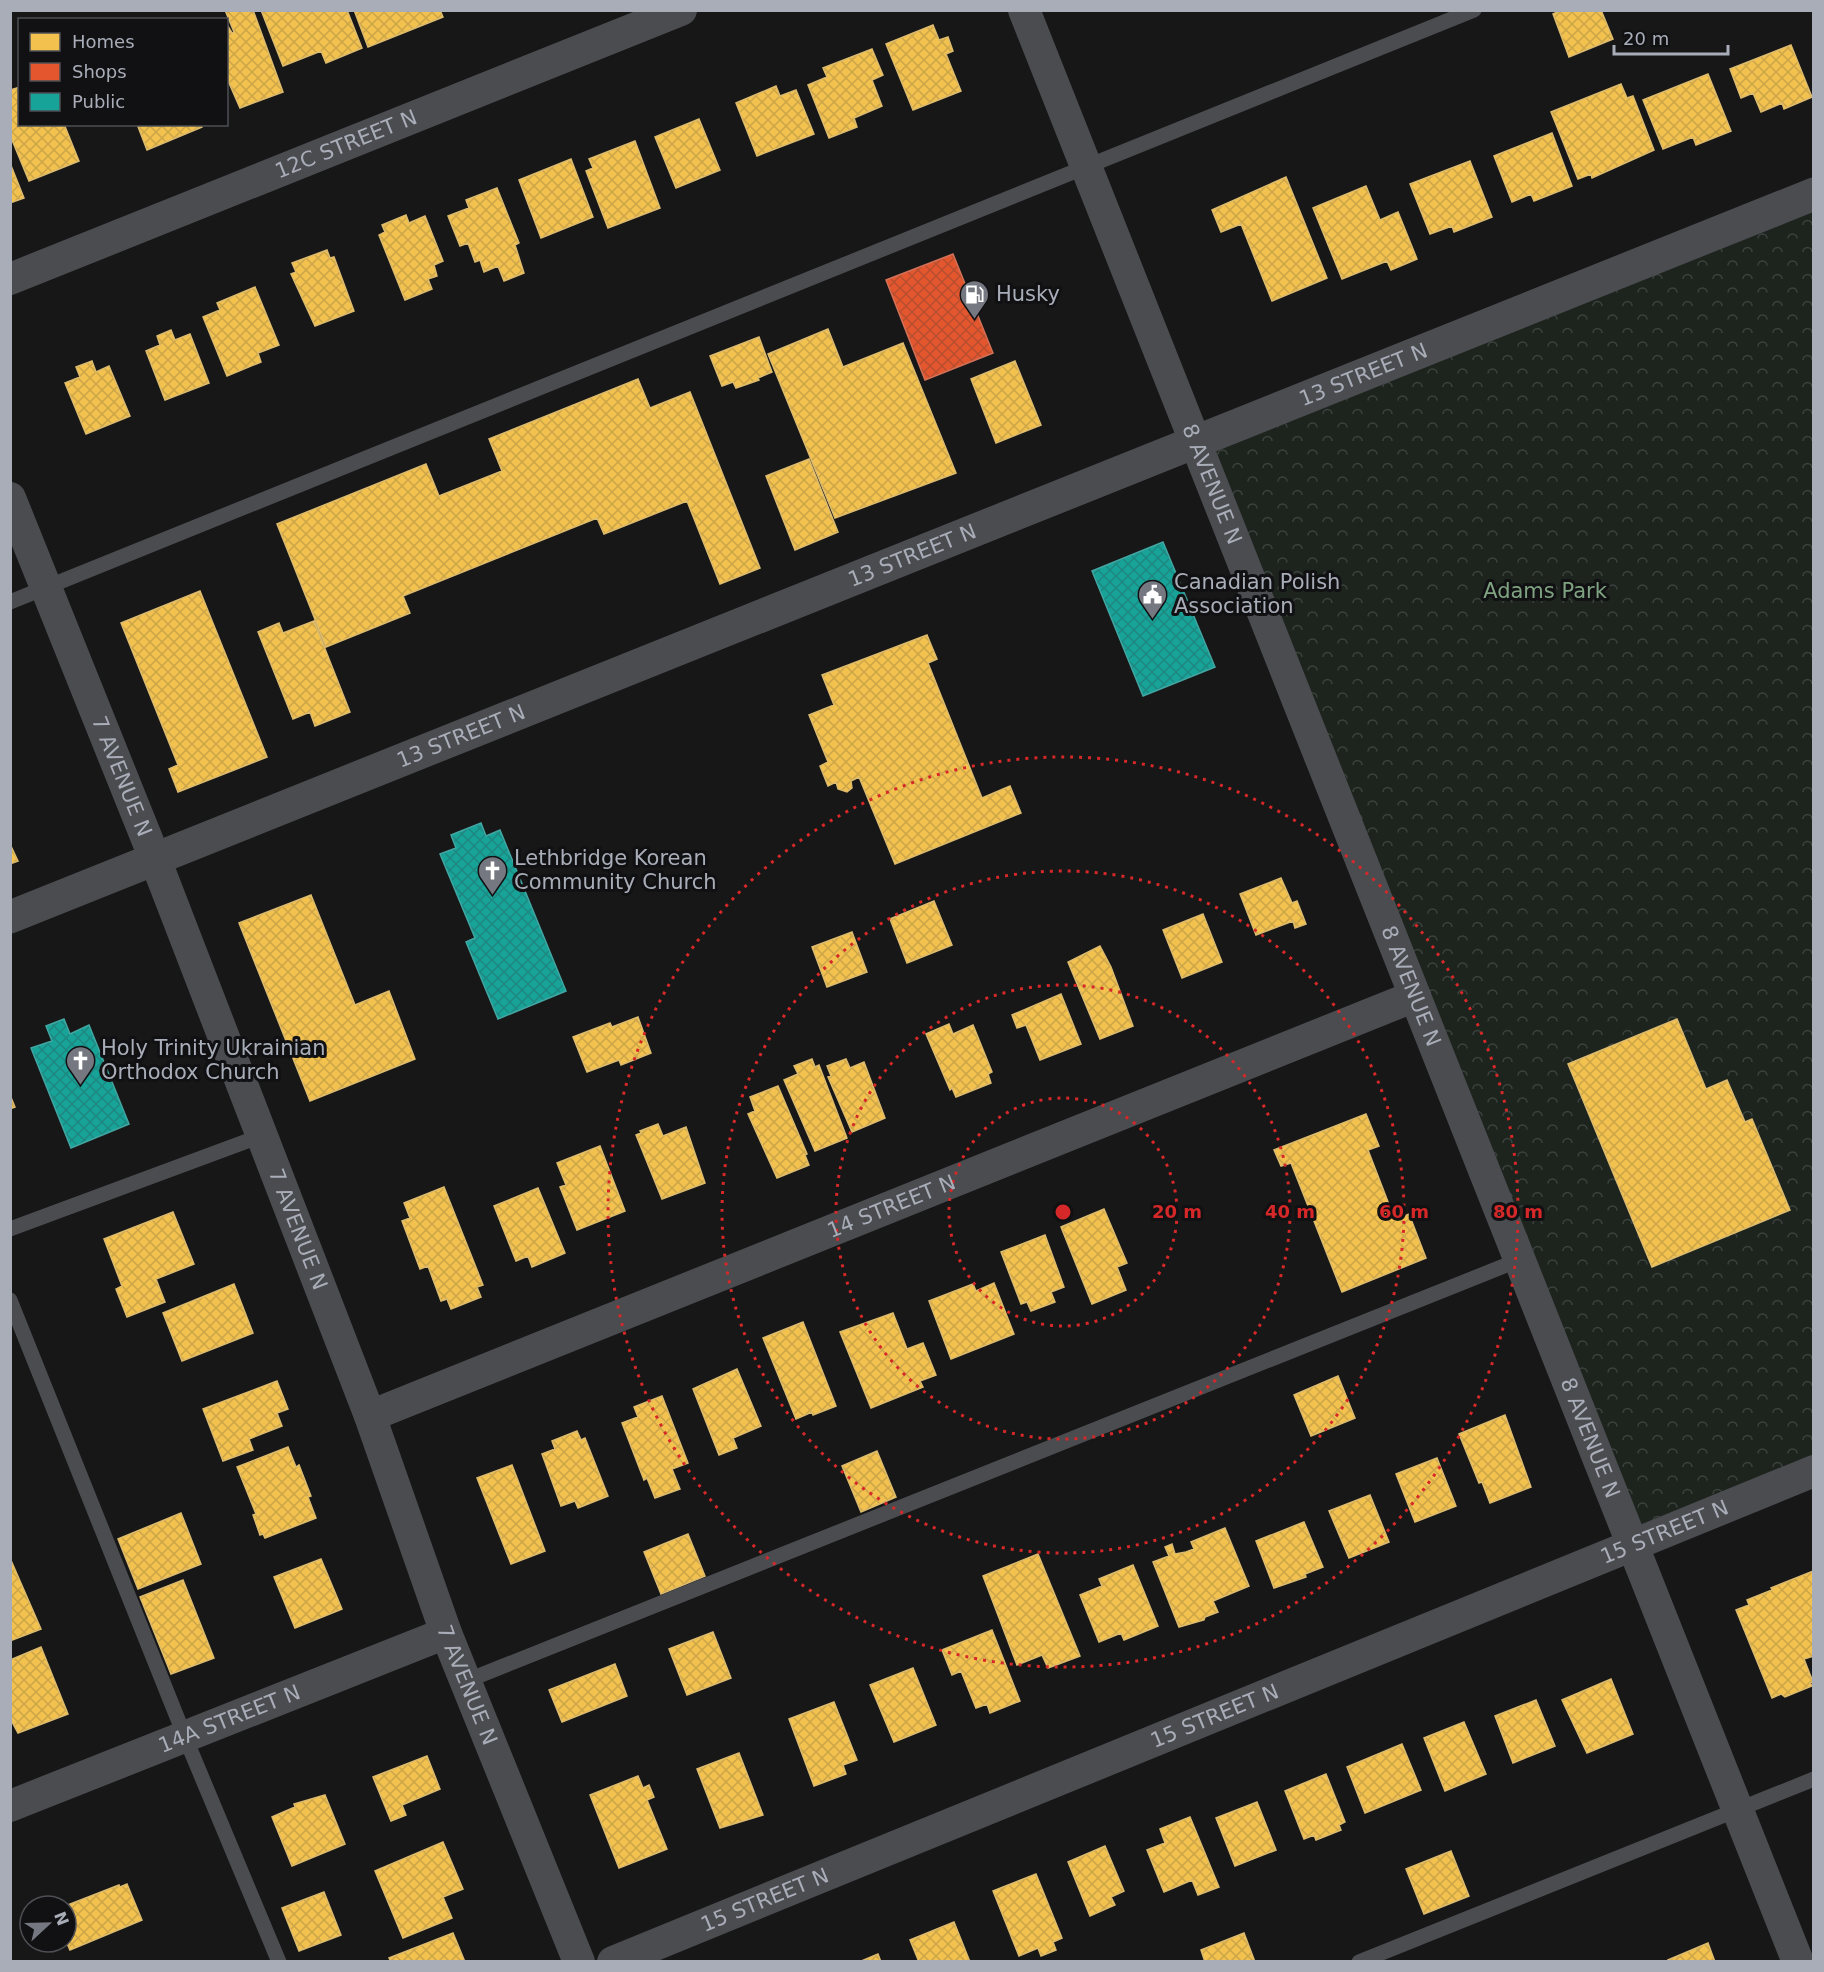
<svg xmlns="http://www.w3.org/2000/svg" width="1824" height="1972" font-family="'DejaVu Sans',sans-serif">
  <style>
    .forest { fill: url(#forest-crowns) }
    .homes { fill: url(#homes-cross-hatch); stroke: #dcbb6e; stroke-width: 1.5 }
    .shops { fill: url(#shops-cross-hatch); stroke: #d27157; stroke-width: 1.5 }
    .public { fill: url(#public-cross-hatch); stroke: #42a6a2; stroke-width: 1.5 }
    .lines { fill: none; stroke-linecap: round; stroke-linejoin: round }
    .service { stroke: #4b4c50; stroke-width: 15 }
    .minor { stroke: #4b4c50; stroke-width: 32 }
    .tertiary { stroke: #4b4c50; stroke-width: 33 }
    .ring { fill: none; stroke: #d62828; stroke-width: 3; stroke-dasharray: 3 6 }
    .labels { text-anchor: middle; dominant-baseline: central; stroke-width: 6; stroke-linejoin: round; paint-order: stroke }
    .street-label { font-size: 21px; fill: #a8adb8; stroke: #111113 }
    .poi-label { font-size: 21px; fill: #a8adb8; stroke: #111113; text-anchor: start }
    .park-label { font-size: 21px; fill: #7fa381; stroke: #111113 }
    .centre { fill: #d62828; stroke: #111113; stroke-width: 3 }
    .ring-label { font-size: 18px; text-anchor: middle; font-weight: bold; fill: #d62828; stroke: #111113; stroke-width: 6; stroke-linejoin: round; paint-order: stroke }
  </style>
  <defs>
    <pattern id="forest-crowns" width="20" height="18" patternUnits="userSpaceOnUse" patternTransform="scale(1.5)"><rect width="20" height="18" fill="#1d241e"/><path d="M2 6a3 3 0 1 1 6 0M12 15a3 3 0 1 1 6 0" fill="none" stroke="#3b413d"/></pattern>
    <pattern id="homes-cross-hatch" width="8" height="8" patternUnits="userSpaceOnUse" patternTransform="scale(1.5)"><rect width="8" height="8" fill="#f2c14e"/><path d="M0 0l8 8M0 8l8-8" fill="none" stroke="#cca549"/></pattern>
    <pattern id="shops-cross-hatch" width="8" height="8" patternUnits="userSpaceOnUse" patternTransform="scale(1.5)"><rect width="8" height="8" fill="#e4572e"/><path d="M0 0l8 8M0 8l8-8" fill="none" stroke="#b84e30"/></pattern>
    <pattern id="public-cross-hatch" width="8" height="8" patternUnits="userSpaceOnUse" patternTransform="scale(1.5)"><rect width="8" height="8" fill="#17a398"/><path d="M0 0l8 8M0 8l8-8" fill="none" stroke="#1e8780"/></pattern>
  </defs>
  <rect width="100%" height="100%" fill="#171717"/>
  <path class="forest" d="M1813,193V1471L1633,1544L1195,442Z"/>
  <path class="homes" d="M225,10H253L283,92L240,108L226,76V23L232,33L234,32Z
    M261,10H347L362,48L326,63L321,51L283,66Z
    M354,10H440L443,17L368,47Z
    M1562,10H1601L1613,39L1569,57L1553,14Z
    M933,25L939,40L948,37L953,51L946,54L961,91L913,110L886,44Z
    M1791,45L1812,97L1784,109L1782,103L1761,112L1753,93L1741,98L1730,69Z
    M872,49L883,75L872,80L882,106L854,118L857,127L829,138L808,85L827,77L823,68Z
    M1708,74L1731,131L1696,145L1693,137L1663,149L1643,100Z
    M1621,84L1627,98L1633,96L1654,150L1592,178L1591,174L1578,179L1551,112Z
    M776,86L780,96L796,90L814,134L757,156L736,103Z
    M20,87V124H64L79,161L29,181L10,135V90Z
    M699,119L720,170L676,188L655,137Z
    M137,124H201L202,127L147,150Z
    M1552,133L1572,186L1534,201L1531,194L1512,202L1494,156Z
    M635,141L660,208L608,228L586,171L593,168L589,159Z
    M571,159L593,217L541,238L519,180Z
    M1470,161L1492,217L1454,232L1452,226L1430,234L1410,184Z
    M10,163L24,198L10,203Z
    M1286,177L1327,278L1272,301L1241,224L1221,232L1212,210Z
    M1366,186L1380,220L1398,212L1417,259L1391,270L1387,261L1342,279L1313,208Z
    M497,188L519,243L515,245L524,273L504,281L498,266L484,272L480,260L475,262L468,243L460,246L448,216L469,208L466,200Z
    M406,215L409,223L425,216L443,261L434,265L437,276L428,279L432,289L405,300L379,235L385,232L382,225Z
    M327,250L330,258L334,257L354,311L315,326L291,274L296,272L292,263Z
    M255,287L279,345L258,353L261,362L227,376L203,317L220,310L217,303Z
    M828,329L843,367L903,343L956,473L835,518L768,354Z
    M171,330L175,340L190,334L209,383L165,400L146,351L160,345L157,336Z
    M759,337L772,372L758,378L759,380L736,388L733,382L722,386L710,356Z
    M92,361L96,372L109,366L130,416L86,434L65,383L80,377L76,367Z
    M1015,361L1041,425L996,443L971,379Z
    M638,379L650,408L690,392L760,568L720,584L687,501L604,534L597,518L403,596L410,613L326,647L277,524L426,464L439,496L502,471L489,439Z
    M809,459L838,532L795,550L766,476Z
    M200,591L267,757L178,792L169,769L178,765L121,623Z
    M314,621L350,712L315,726L310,712L293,719L258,632L279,623L283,633Z
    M927,635L937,659L928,663L982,798L1010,786L1021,813L895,864L859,777L851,781L852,788L847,792L838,789L836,782L828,786L820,766L828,762L809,715L834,705L822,675Z
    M10,844L18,861L10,864Z
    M1281,878L1292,903L1297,901L1306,924L1295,928L1293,921L1256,935L1240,894Z
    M311,895L355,1005L389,991L415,1059L310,1101L239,923Z
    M934,901L952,945L907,963L890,919Z
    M1203,914L1222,962L1182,978L1163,930Z
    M852,932L867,972L827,987L812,947Z
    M1100,946L1111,967L1133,1026L1100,1039L1068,962Z
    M1061,994L1081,1044L1040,1060L1026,1025L1017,1028L1012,1015Z
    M638,1017L651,1053L621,1065L619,1060L587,1072L573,1037L610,1023L612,1027Z
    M1677,1019L1706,1089L1727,1080L1745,1122L1752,1119L1790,1210L1652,1267L1568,1064Z
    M949,1024L953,1034L973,1025L992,1072L988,1074L991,1083L956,1097L952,1088L950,1090L926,1034Z
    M812,1059L815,1067L819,1065L847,1138L815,1151L784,1080L798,1074L794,1066Z
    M846,1059L850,1068L864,1062L885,1118L852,1132L828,1077L831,1076L827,1066Z
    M778,1086L807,1154L805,1155L809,1165L777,1178L748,1114L755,1111L750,1097Z
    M10,1095L15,1107L10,1109Z
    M1366,1114L1379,1146L1368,1150L1395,1220L1409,1214L1426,1258L1342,1292L1291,1163L1281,1166L1274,1150Z
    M658,1124L663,1136L686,1127L705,1183L662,1199L636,1135L641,1133L640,1131Z
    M600,1146L625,1211L577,1230L560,1187L566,1185L557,1163Z
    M444,1187L483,1285L477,1287L481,1297L451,1309L447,1299L441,1301L428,1266L420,1269L402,1221L410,1218L404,1203Z
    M538,1188L565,1253L532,1267L528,1256L516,1261L494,1206Z
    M1104,1209L1127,1263L1117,1267L1126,1290L1092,1304L1061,1227Z
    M173,1212L194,1264L156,1279L165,1302L127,1317L116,1289L122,1286L104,1239Z
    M1045,1235L1064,1287L1051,1292L1055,1302L1031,1311L1027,1302L1021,1304L1001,1252Z
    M994,1283L1014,1334L951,1359L929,1301L973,1284L976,1291Z
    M234,1284L253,1333L182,1361L163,1313Z
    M893,1313L907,1349L923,1343L936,1375L920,1381L923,1387L871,1408L840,1332Z
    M803,1322L836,1406L813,1415L812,1412L796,1419L763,1338Z
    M737,1369L761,1426L733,1438L737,1448L719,1455L693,1389Z
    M1338,1376L1355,1418L1311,1436L1294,1395Z
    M277,1381L288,1409L277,1413L282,1426L249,1439L253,1450L223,1461L203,1409Z
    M662,1396L688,1463L672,1469L680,1489L655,1498L647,1478L644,1480L622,1423L638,1417L634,1407Z
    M1505,1415L1531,1487L1490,1503L1482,1482L1479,1483L1459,1434Z
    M577,1431L581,1440L585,1438L608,1496L578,1508L575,1501L561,1506L542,1454L555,1449L552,1441Z
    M288,1447L296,1467L299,1465L311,1496L308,1497L316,1518L265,1538L263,1534L260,1535L253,1515L256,1514L237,1467Z
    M877,1451L896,1497L861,1512L842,1466Z
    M1437,1458L1456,1506L1415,1522L1396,1474Z
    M512,1465L545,1551L511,1564L477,1478Z
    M1370,1495L1389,1542L1349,1558L1329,1511Z
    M181,1513L201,1564L138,1589L118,1539Z
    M1304,1522L1323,1567L1305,1574L1306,1577L1274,1588L1256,1541Z
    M1225,1528L1249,1586L1213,1601L1218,1612L1205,1617L1204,1620L1179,1627L1153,1562L1169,1556L1165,1547L1172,1544L1175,1554L1186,1552L1194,1549L1191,1542Z
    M688,1534L705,1576L661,1594L644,1552Z
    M1038,1554L1080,1656L1048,1668L1042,1655L1017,1665L983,1576Z
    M10,1558L41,1629L10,1641Z
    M321,1559L342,1609L295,1628L274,1577Z
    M1133,1565L1158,1626L1124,1640L1121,1633L1099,1642L1080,1595L1102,1586L1099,1579Z
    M1813,1571L1814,1656L1804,1659L1813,1682L1810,1683L1812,1686L1785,1697L1781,1694L1772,1698L1736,1610L1749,1605L1747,1600L1772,1590L1771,1588Z
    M183,1580L214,1658L171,1674L140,1597Z
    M992,1630L1020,1701L990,1713L987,1704L976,1708L961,1671L952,1675L942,1650Z
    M713,1632L731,1678L687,1695L669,1649Z
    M41,1647L68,1714L18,1733L10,1718V1660Z
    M615,1664L627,1696L562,1722L549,1690Z
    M913,1668L936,1725L894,1742L870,1685Z
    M1611,1679L1633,1734L1587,1753L1562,1700Z
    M1536,1700L1555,1746L1513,1763L1495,1716Z
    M834,1702L857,1760L843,1765L846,1774L814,1786L789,1719Z
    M1464,1722L1486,1774L1445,1791L1424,1738Z
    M1402,1744L1421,1790L1365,1813L1347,1767Z
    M739,1753L763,1815L720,1828L697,1769Z
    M427,1756L440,1789L402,1805L406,1815L391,1821L373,1777Z
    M1326,1774L1345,1822L1339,1825L1341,1830L1316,1840L1314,1835L1304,1839L1285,1791Z
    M638,1776L643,1788L649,1785L654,1797L647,1800L667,1849L619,1868L590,1795Z
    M325,1795L345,1844L292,1866L272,1817L295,1807L294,1804Z
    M1257,1802L1276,1850L1235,1866L1216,1818Z
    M1190,1817L1219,1887L1198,1895L1192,1880L1164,1892L1147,1850L1165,1843L1160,1829Z
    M443,1842L463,1889L443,1897L452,1918L403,1938L375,1871Z
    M1105,1846L1124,1891L1111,1897L1115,1905L1090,1916L1068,1862Z
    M1451,1851L1469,1896L1424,1914L1406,1869Z
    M1036,1874L1062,1938L1053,1942L1056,1950L1041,1956L1038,1948L1019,1956L993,1891Z
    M127,1884L142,1920L70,1950L66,1941L65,1906L119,1885L120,1887Z
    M324,1892L341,1935L299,1951L282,1908Z
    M954,1922L970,1962H919L910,1940Z
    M453,1933L465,1962H391L389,1958Z
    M1244,1933L1255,1962H1205L1201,1950Z
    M1708,1943L1715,1962H1669L1668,1960Z
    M878,1954L881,1962H859Z"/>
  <path class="shops" d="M953,254L993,353L925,380L886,280Z"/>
  <path class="public" d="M1163,542L1215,667L1143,696L1092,571Z
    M481,823L486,836L500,830L566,991L498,1019L466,942L475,938L440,854L456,848L451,835Z
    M64,1019L70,1034L89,1025L129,1124L71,1148L31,1048L52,1041L46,1026Z"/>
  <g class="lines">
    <path class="service" d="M10,602L1474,10
      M10,1229L261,1136
      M10,1300L185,1737L279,1962
      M466,1681L1519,1260
      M1359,1962L1814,1779"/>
    <g class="minor">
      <path id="s1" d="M1024,10L1798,1962"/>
      <path id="s2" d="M10,279L681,10"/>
      <path id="s3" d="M10,498L155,859L370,1416L446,1633L579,1962"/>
      <path id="s4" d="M370,1416L1415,996"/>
      <path id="s5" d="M10,1806L446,1633"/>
      <path id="s6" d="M613,1962L1814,1471"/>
    </g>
    <path class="tertiary" id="s7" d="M10,917L1814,194"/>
  </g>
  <g class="ring">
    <circle cx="1063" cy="1212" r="114"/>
    <circle cx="1063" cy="1212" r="227"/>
    <circle cx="1063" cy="1212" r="341"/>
    <circle cx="1063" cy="1212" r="455"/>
  </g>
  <defs>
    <symbol id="fuel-pin" viewBox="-11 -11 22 30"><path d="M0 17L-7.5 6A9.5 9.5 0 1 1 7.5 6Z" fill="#757880" stroke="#111113"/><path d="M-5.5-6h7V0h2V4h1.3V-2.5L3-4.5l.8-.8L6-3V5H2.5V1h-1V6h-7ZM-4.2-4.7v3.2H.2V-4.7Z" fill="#fff"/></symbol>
    <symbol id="civic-pin" viewBox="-11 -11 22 30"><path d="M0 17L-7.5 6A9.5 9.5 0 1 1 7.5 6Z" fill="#757880" stroke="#111113"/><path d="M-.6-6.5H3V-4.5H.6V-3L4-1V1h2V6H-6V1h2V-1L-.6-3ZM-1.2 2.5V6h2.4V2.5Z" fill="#fff"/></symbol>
    <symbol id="church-pin" viewBox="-11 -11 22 30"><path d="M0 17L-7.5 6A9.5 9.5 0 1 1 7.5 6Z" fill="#757880" stroke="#111113"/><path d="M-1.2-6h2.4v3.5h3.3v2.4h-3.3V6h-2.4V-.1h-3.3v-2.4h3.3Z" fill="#fff"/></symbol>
  </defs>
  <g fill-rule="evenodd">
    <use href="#fuel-pin" x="958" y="278" width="33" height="45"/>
    <use href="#civic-pin" x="1136" y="578" width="33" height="45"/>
    <use href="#church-pin" x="476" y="854" width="33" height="45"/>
    <use href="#church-pin" x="64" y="1044" width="33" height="45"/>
  </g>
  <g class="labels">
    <g class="street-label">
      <text stroke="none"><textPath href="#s2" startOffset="362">12C STREET N</textPath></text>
      <text stroke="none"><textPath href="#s7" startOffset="1458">13 STREET N</textPath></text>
      <text stroke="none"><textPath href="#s1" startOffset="510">8 AVENUE N</textPath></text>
      <text stroke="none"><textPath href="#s7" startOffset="972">13 STREET N</textPath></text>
      <text stroke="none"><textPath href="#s7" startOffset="486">13 STREET N</textPath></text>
      <text stroke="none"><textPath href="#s3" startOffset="300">7 AVENUE N</textPath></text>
      <text stroke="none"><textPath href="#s1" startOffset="1050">8 AVENUE N</textPath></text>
      <text stroke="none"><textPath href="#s4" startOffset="562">14 STREET N</textPath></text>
      <text stroke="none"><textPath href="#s3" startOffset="786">7 AVENUE N</textPath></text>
      <text stroke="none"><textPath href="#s1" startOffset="1536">8 AVENUE N</textPath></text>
      <text stroke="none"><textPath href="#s6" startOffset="1136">15 STREET N</textPath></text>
      <text stroke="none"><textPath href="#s3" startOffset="1272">7 AVENUE N</textPath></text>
      <text stroke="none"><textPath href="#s6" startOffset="650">15 STREET N</textPath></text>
      <text stroke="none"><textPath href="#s5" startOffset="236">14A STREET N</textPath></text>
      <text stroke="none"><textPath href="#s6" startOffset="164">15 STREET N</textPath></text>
    </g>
    <g class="poi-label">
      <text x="996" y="294">Husky</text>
      <text x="1174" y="582">Canadian Polish<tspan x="1174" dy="24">Association</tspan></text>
      <text x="514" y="858">Lethbridge Korean<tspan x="514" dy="24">Community Church</tspan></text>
      <text x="101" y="1048">Holy Trinity Ukrainian<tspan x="101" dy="24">Orthodox Church</tspan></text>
    </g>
    <g class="park-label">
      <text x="1545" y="591">Adams Park</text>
    </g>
  </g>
  <circle cx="1063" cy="1212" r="9" class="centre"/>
  <g class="ring-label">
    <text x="1177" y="1218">20 m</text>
    <text x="1290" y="1218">40 m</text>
    <text x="1404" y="1218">60 m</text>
    <text x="1518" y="1218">80 m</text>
  </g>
  <rect width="1824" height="1972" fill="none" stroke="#a8adb8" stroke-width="24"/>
  <rect x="18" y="18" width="210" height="108" fill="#111113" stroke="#4d4f55" stroke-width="1.5"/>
  <rect x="30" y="33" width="30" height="18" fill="#f2c14e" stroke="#4d4f55" stroke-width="1.5"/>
  <text x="72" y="48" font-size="18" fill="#a8adb8">Homes</text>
  <rect x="30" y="63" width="30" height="18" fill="#e4572e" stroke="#4d4f55" stroke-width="1.5"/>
  <text x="72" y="78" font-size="18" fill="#a8adb8">Shops</text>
  <rect x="30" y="93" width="30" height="18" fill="#17a398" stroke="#4d4f55" stroke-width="1.5"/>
  <text x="72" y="108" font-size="18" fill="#a8adb8">Public</text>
  <g transform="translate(48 1924) rotate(68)"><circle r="28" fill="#111113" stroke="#4d4f55" stroke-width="1.5"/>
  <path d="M0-4.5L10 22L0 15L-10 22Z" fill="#757880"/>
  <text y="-9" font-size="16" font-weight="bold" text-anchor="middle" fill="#a8adb8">N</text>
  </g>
  <path d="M1614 45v9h114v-9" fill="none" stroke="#a8adb8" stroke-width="3"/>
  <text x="1623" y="45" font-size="18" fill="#a8adb8" stroke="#111113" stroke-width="4.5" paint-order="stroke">20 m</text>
</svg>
